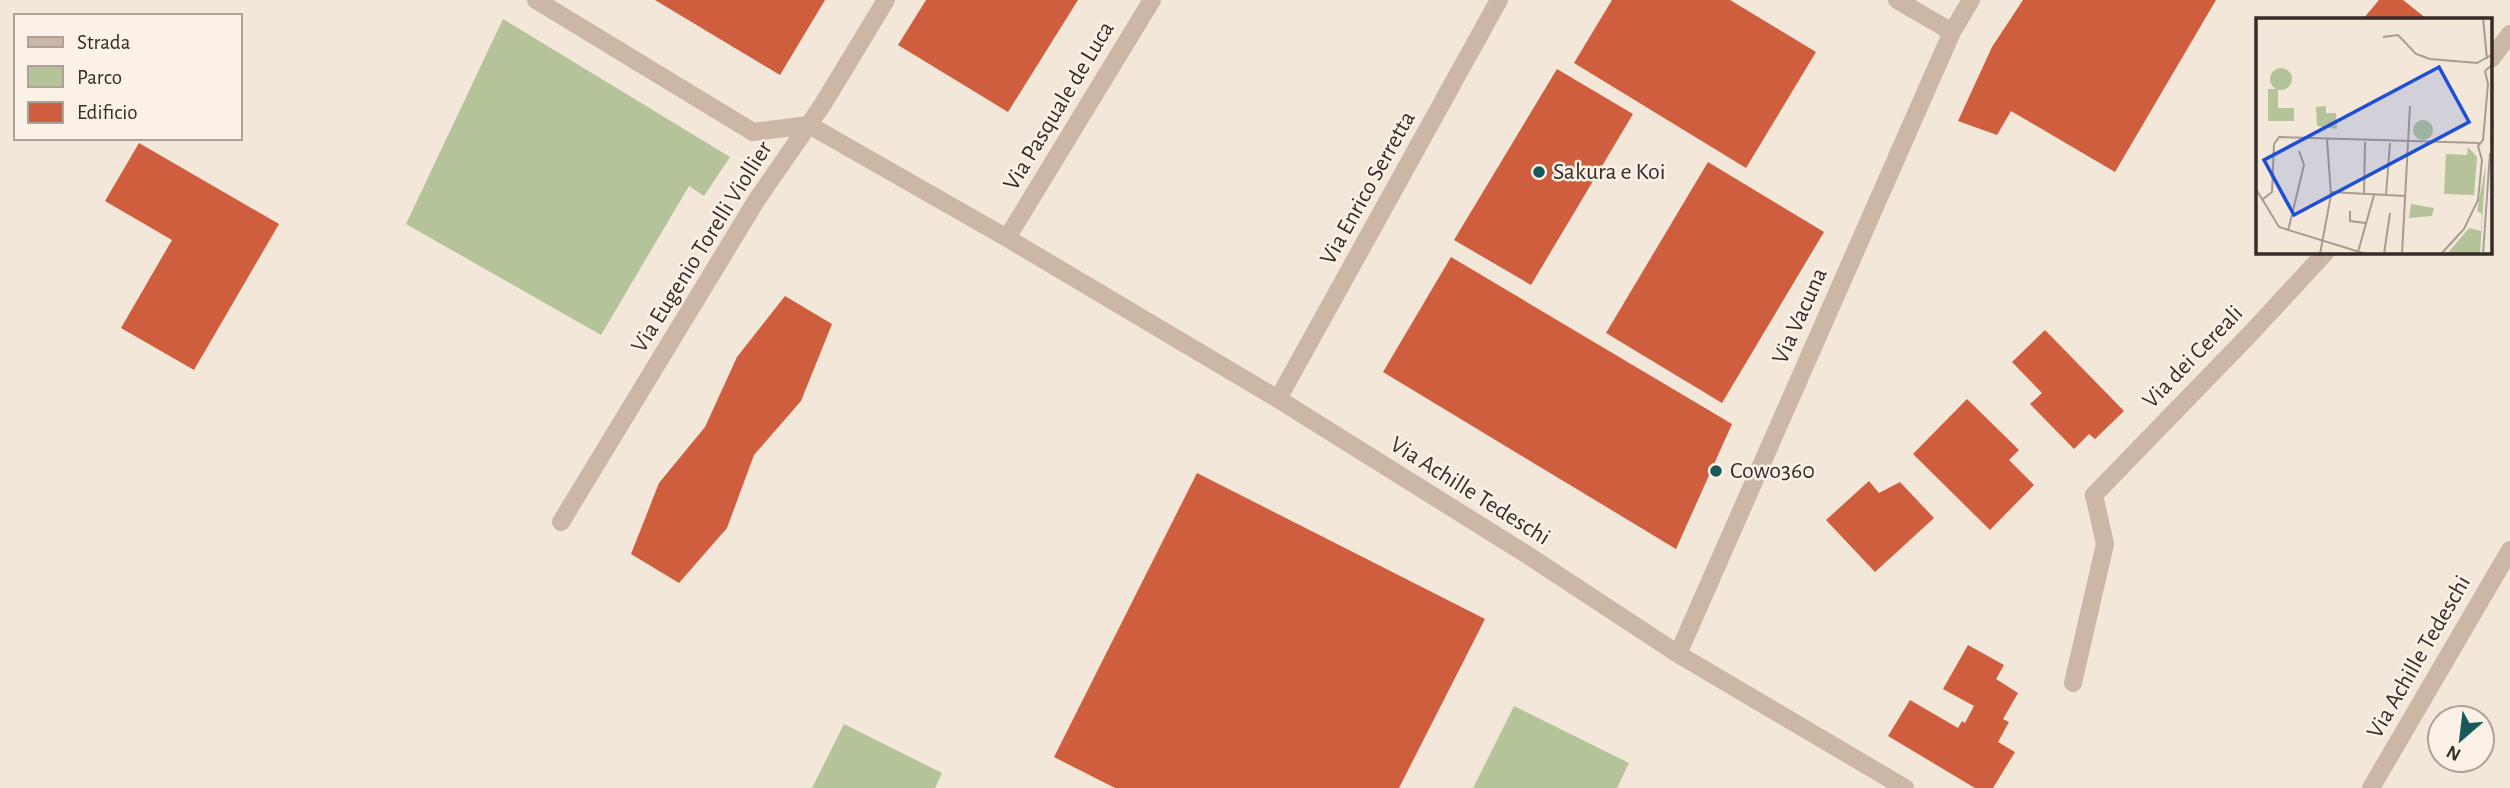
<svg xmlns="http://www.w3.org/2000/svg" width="2510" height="788" font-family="'Alegreya Sans',sans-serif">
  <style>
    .green { fill: #b5c398 }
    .building { fill: #ce5e3d }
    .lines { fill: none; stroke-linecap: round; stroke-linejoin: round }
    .service { stroke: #ccb6a5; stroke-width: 18 }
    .minor { stroke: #ccb6a5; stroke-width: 18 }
    .poi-dot { fill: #19585b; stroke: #fbf1e6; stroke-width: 2.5 }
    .labels { text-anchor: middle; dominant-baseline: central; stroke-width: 5; stroke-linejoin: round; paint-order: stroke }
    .street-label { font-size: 24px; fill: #372c27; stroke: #fbf1e6 }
    .poi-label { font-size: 24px; fill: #372c27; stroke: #fbf1e6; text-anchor: start }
    .inset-road { fill: none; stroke: #a89c92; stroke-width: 2 }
    .view { fill: #1d4ed8; fill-opacity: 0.15; stroke: #1d4ed8; stroke-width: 3.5 }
    .inset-edge { fill: none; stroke: #372c27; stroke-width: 3.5 }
  </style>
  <rect width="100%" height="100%" fill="#f3e7d9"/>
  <path class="green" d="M503,19L730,157L704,196L689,186L601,335L406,224Z
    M1514,706L1629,763L1617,788H1473Z
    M844,724L942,773L935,788H812Z"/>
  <path class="building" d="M655,0H825L780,75Z
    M926,0H1078L1008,112L898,45Z
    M1612,0H1730L1816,52L1746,168L1574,63Z
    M2023,0H2216L2115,172L2011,111L1997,135L1958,121L1992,47Z
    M2379,0H2403L2427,19H2363Z
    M1557,69L1633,114L1531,285L1454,240Z
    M139,143L279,224L194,370L121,328L172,240L105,201Z
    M1708,162L1824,232L1722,403L1606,333Z
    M1451,257L1732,424L1676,549L1383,372Z
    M785,296L832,324L801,401L754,455L727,528L679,583L631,554L659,483L705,427L737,357Z
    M2045,330L2124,411L2095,439L2089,434L2074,449L2030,404L2042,393L2012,362Z
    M1967,399L2019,450L2009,460L2034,485L1990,530L1913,454Z
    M1197,473L1485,619L1399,788H1115L1054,757Z
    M1869,481L1879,493L1900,482L1934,518L1875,572L1826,520Z
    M1968,645L2004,665L1996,679L2018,693L2003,719L2009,722L1998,742L2015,752L1993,788H1975L1888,736L1910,700L1958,728L1962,721L1965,723L1974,706L1943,689Z"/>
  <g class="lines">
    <path class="service" d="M2073,683L2105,544L2094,495"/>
    <path class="minor" d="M536,0L753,132L809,125
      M1897,0L1952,32
      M2491,59L2510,34
      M809,125L1007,238L1278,399L1526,554L1678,654L1905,788
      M1007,238L1152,0
      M1278,399L1499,0
      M2094,495L2252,332L2326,252
      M561,522L756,201L823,104L886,0
      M1678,654L1952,32L1971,0
      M2371,788L2510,550"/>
  </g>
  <g class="poi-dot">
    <circle cx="1539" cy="172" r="7"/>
    <circle cx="1716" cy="471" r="7"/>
  </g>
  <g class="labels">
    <g class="street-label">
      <text transform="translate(1059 106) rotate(-59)">Via Pasquale de Luca</text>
      <text transform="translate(1368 188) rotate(-61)">Via Enrico Serretta</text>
      <text transform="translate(702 247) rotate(-58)">Via Eugenio Torelli Viollier</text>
      <text transform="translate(1800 316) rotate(-66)">Via Vacuna</text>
      <text transform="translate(2193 357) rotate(-46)">Via dei Cereali</text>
      <text transform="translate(1470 491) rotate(32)">Via Achille Tedeschi</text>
      <text transform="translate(2419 657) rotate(-60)">Via Achille Tedeschi</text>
    </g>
    <g class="poi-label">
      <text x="1553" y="172">Sakura e Koi</text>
      <text x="1730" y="471">Cowo360</text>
    </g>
  </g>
  <g transform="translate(2256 18)">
    <rect width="236" height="236" fill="#f3e7d9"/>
    <path d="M14 61a11 11 0 1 1 22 0a11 11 0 1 1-22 0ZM12,71H22V90H38V103H12ZM70,88V95H80L81,111L61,108L60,89ZM157 112a10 10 0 1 1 20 0a10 10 0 1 1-20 0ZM212,129L221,139L218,177L188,176L190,136L211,137ZM230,145L224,236H191L213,210L225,213L226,196L221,193ZM155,186L178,190L176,198L153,200Z" fill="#b5c398"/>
    <path class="inset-road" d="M227,0L231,41M127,19L142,17L160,36L174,41L221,45L237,36M235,123L237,102M0,171L23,209L110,236M75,174L149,178M108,176L109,124M130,177L134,125M6,182L16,174L18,126L23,119L223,125M94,193V203L110,205M32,213L48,147L43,133M102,234L118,177M64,236L75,177L71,121M128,236L134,195M146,236L154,88M185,236L208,211L222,182L226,142L222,128L227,122L232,66L229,53L237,46M227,236L234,135"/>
    <path class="view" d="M183,49L213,104L38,197L8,142Z"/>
    <rect width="236" height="236" class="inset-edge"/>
  </g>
  <rect x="14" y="14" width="228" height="126" fill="#fbf1e6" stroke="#ada29a" stroke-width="2"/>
  <rect x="28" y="37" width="35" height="10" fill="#ccb6a5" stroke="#ada29a" stroke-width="2"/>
  <text x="77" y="49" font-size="21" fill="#372c27">Strada</text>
  <rect x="28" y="66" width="35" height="21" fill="#b5c398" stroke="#ada29a" stroke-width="2"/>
  <text x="77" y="84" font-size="21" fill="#372c27">Parco</text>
  <rect x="28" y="102" width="35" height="21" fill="#ce5e3d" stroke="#ada29a" stroke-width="2"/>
  <text x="77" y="119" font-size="21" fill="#372c27">Edificio</text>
  <g transform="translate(2461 739) rotate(208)"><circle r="33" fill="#fbf1e6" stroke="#ada29a" stroke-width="2"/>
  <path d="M0-5L12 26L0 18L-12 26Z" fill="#19585b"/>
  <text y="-10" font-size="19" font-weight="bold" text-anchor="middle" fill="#372c27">N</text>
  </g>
</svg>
